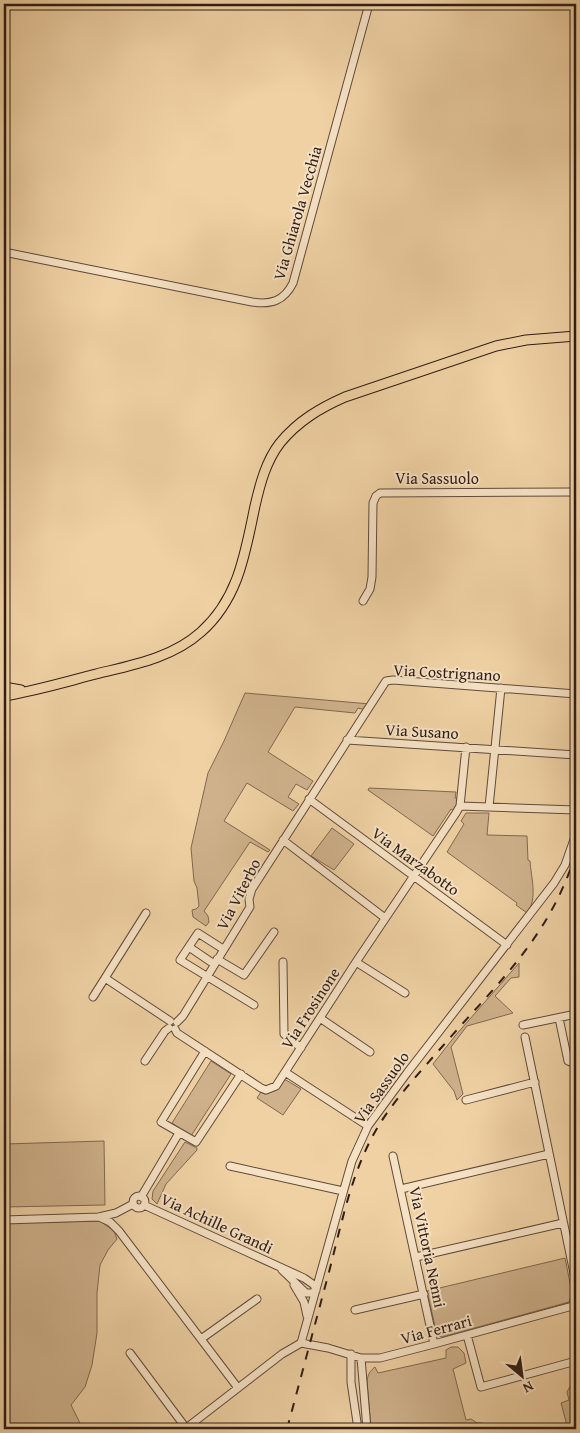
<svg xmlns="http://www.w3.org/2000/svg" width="580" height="1433" font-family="'Gentium Book Plus',serif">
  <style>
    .green { fill: #cfb28c; stroke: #806850 }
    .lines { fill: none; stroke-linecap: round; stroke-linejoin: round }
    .minor-casing { stroke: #604a39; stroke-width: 9 }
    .major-casing { stroke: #301d15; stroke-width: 11 }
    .minor { stroke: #f5e1c4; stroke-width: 7 }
    .major { stroke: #efd1a4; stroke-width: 9 }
    .rail { stroke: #301d15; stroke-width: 2; stroke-dasharray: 9 9; stroke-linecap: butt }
    .labels { text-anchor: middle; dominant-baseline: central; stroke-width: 4; stroke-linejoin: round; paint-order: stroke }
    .street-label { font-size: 16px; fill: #301d15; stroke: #f5e1c4 }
  </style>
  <rect width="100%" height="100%" fill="#efd1a4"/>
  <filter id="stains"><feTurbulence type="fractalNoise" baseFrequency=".004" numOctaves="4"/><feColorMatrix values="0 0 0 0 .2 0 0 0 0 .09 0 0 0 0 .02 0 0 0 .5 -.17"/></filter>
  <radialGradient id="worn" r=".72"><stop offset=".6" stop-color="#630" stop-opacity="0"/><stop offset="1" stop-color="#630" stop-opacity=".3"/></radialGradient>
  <path class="green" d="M245,693L370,704L366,710L358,708L355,713L295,707L268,752L313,781L307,790L296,784L288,797L299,804L293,811L247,783L224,821L270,850L268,852L250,842L204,911L208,916L209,922L206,926L193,917L192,910L196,909L199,906L197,888L194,881L191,848L208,773L224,741Z
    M369,788L456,792L455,798L460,799L456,812L451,809L433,836L368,790Z
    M466,813H489L487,835L527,836L528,860L530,861C531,878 538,898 527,913L516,905L517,903L447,852L464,824L461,821Z
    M332,828L354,844L334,870L311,856Z
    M519,963V977L511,978L495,996L513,1013L467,1026L451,1047L463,1094L457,1100L454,1091L433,1064L455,1036Z
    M211,1061L231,1074L191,1136L172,1123Z
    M281,1080H286L301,1089L283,1115L257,1098L261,1092L265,1094L271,1092Z
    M104,1141L105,1205L4,1207V1144Z
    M185,1142L197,1148V1150L166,1184L157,1204L152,1199L153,1191Z
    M100,1221L114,1231L117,1239L108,1250L100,1265L97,1293V1333L92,1365L85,1387L71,1405L83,1429H4V1223Z
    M565,1258L572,1293L569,1302L442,1337L437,1335L427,1291Z
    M451,1347H458L464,1353L466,1363L453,1369L466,1420L471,1419L477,1423H482L484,1426L482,1429H371L367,1381C368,1374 370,1371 375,1367L378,1373L446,1358V1350Z
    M576,1380V1429H568L561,1403L569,1400L567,1392L573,1381Z"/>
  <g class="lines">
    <defs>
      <path id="minor" d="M4,252L252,302C271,305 284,301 293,283L369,4
        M363,601L370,589L372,577L373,503L376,496L380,493L576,492
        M347,740L576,755
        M309,799L507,945
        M460,806L576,810
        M489,807L501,688
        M283,840L385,918
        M189,947L214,964
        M223,949L198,933L180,960L254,1005
        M217,959L244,975L274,932
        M283,962L284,1034L301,1048
        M356,962L405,993
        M105,978L170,1021
        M93,997L146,913
        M320,1018L370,1052
        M559,1018L568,1061L576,1064
        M177,1022L183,1016L250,907L249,899L252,889L386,681L393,680L576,694
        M523,1025L576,1014
        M175,1029L177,1033L261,1088L266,1090L276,1086L356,962L456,813L460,806L466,747
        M525,1037L576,1283
        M205,1051L161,1122L196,1142L241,1074
        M145,1061L165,1031L169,1028
        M285,1072L368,1126
        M466,1100L535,1082
        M393,1156L434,1344
        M230,1166L343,1191
        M401,1189L549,1154
        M133 1202a6 6 0 1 1 12 0a6 6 0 1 1-12 0Z
        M141,1197L179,1133
        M144,1205L304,1278L314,1285L316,1290
        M99,1217L110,1222L119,1231L238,1388
        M4,1220L99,1217L116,1213L133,1204
        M416,1257L563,1223
        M282,1270L306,1293H312L316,1290
        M294,1285L304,1302L307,1316
        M355,1310L424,1294
        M467,1335L481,1387L576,1361
        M201,1339L257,1299
        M301,1343L328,1348L361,1358H380L434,1344L576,1305
        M130,1353L186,1428
        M351,1354V1382L358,1429
        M361,1358L367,1429
        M185,1429L282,1354L301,1343L348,1175L352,1161L368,1126L407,1073L554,883L565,865L576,834"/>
      <path id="major" d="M4,687L21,690
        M4,696C35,691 65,682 96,674C133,665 172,658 201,632C239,598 245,553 255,506C260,484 266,461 280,443C298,421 320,408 345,397L496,346L526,340L576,336"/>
    </defs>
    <use href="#minor" class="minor-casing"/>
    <use href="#major" class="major-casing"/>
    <use href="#minor" class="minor"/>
    <use href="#major" class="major"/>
    <path class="rail" d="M287,1429C301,1377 315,1324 329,1272C342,1222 352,1169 379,1125C396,1098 419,1073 441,1048C478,1005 522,963 550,913C561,894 569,874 576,854"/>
  </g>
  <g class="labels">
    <g class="street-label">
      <text transform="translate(297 213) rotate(-74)">Via Ghiarola Vecchia</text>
      <text x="437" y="478">Via Sassuolo</text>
      <text transform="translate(447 672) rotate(3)">Via Costrignano</text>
      <text transform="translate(422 731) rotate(3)">Via Susano</text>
      <text transform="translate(416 861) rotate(36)">Via Marzabotto</text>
      <text transform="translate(238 894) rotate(-63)">Via Viterbo</text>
      <text transform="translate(310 1008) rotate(-57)">Via Frosinone</text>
      <text transform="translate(381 1087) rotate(-55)">Via Sassuolo</text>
      <text transform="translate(217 1223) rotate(25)">Via Achille Grandi</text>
      <text transform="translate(428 1247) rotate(78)">Via Vittoria Nenni</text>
      <text transform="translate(436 1329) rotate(-15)">Via Ferrari</text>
    </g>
  </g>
  <rect width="580" height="1433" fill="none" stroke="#efd1a4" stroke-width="20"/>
  <rect x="5" y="5" width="570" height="1423" fill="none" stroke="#301d15" stroke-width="2.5"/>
  <rect x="10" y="10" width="560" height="1413" fill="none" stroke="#301d15"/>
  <g transform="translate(522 1376) rotate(151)" stroke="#f5e1c4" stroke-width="4" paint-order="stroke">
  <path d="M0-4L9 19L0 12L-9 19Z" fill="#301d15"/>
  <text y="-8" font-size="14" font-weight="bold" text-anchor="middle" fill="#301d15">N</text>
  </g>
  <rect width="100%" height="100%" filter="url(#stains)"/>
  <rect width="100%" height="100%" fill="url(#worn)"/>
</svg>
